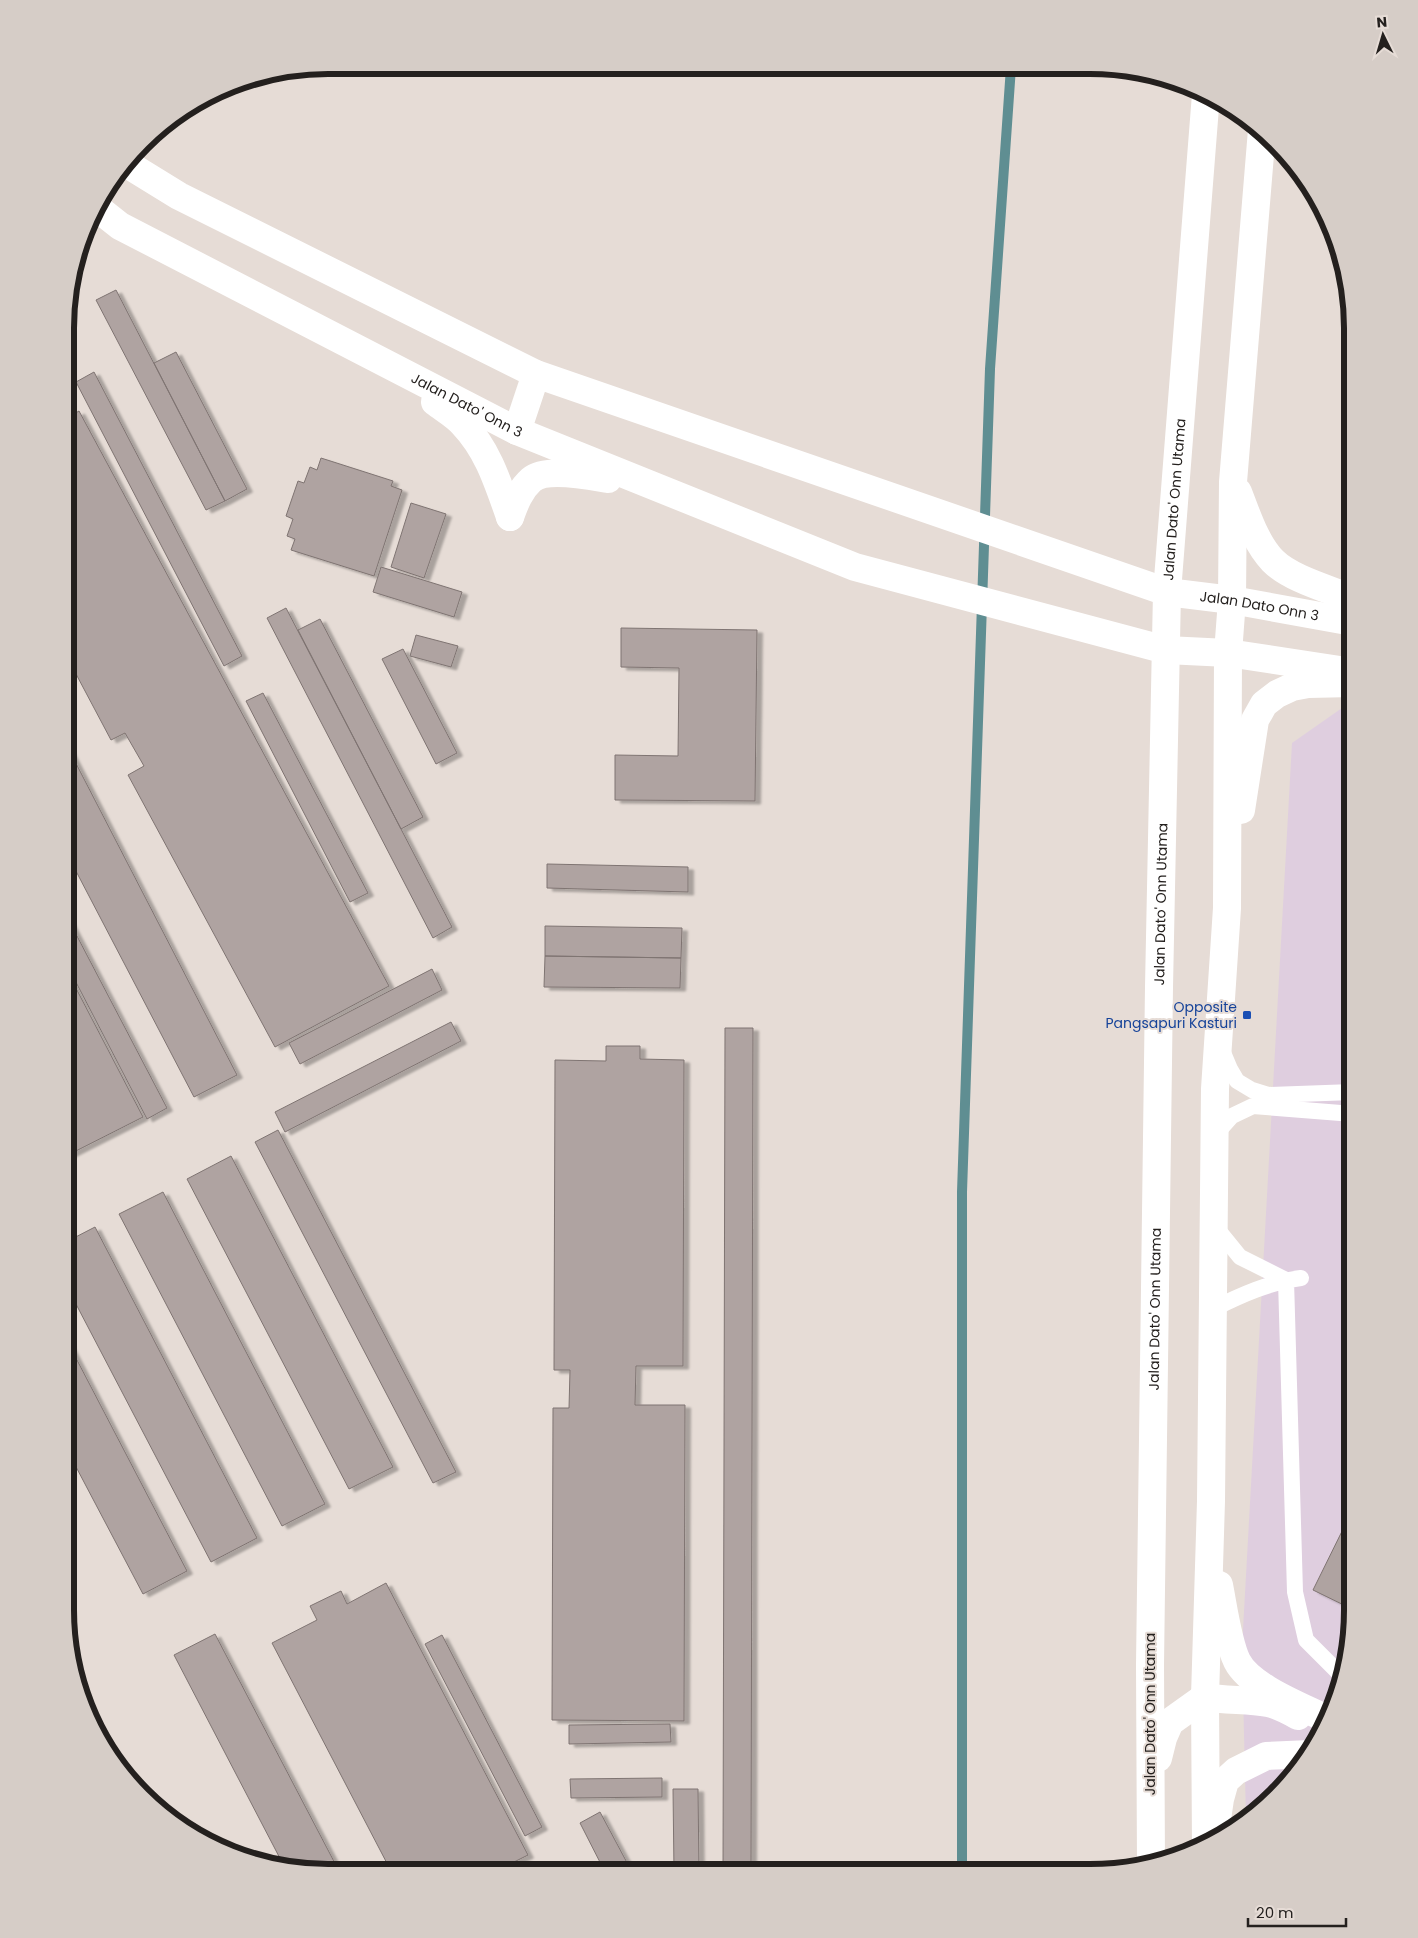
<svg xmlns="http://www.w3.org/2000/svg" width="1418" height="1938" font-family="Poppins,sans-serif">
  <style>
    .commercial { fill: #dfcedf }
    .lines { fill: none; stroke-linecap: round; stroke-linejoin: round }
    .stream { stroke: #5f8e92; stroke-width: 10 }
    .building { fill: #afa3a1; stroke: #7f7472; filter: url(#shadow) }
    .lane { stroke: #fff; stroke-width: 16 }
    .street { stroke: #fff; stroke-width: 28 }
    .secondary { stroke: #fff; stroke-width: 28 }
    .primary { stroke: #fff; stroke-width: 28 }
    .transit-dot { fill: #1a4fb4; stroke: #e6dcd6; stroke-width: 2 }
    .labels { text-anchor: middle; dominant-baseline: central; stroke-width: 4; stroke-linejoin: round; paint-order: stroke }
    .street-label { font-size: 14px; fill: #24201e; stroke: #e6dcd6 }
    .transit-label { font-size: 14px; fill: #164399; stroke: #e6dcd6; text-anchor: end }
    .rim { fill: none; stroke: #24201e; stroke-width: 6 }
  </style>
  <defs>
    <filter id="shadow"><feDropShadow dx="5.5" dy="3" stdDeviation="1" flood-color="#0004"/></filter>
  </defs>
  <rect width="100%" height="100%" fill="#e6dcd6"/>
  <path class="commercial" d="M1352,701V1628L1339,1694L1309,1756L1264,1808L1246,1819L1242,1648L1292,743Z"/>
  <g class="lines">
    <path class="stream" d="M962,1873V1192L990,369L1011,67"/>
  </g>
  <path class="building" d="M116,290L225,501L206,510L96,300Z
    M176,352L247,489L225,501L154,363Z
    M94,372L242,656L224,666L76,382Z
    M79,411L389,986L275,1047L128,775L144,766L125,733L111,740L67,657V418Z
    M321,458L393,481L391,486L402,490L374,576L291,550L295,539L287,536L293,519L286,516L298,481L304,483L310,467L317,470Z
    M411,503L446,514L424,578L391,567Z
    M381,567L462,592L454,617L373,592Z
    M286,608L452,927L433,938L267,618Z
    M320,619L423,817L401,829L298,630Z
    M621,628L757,630L755,801L615,800V755L678,756L679,668L621,667Z
    M416,635L458,646L451,667L410,656Z
    M403,649L457,753L436,764L382,659Z
    M263,693L368,893L350,902L246,701Z
    M67,746L237,1075L194,1097L66,852Z
    M547,864L688,867V892L547,888Z
    M66,915L167,1108L147,1119L66,963Z
    M545,926L682,928L681,958L545,956Z
    M545,956L681,958L680,988L544,987Z
    M66,969L143,1117L66,1156Z
    M432,969L442,990L300,1064L289,1043Z
    M451,1022L461,1041L285,1132L275,1112Z
    M725,1028H753L751,1872H723Z
    M606,1046H640V1059L684,1060L683,1366H636L635,1405H685L684,1721L552,1720L553,1408H569L570,1370H554L555,1060L606,1061Z
    M278,1130L456,1472L433,1483L255,1142Z
    M231,1156L393,1467L349,1489L187,1179Z
    M163,1192L325,1504L282,1526L119,1214Z
    M95,1227L257,1538L211,1562L66,1285V1242Z
    M65,1337L187,1571L143,1594L65,1446Z
    M1352,1511V1609L1313,1590Z
    M386,1583L528,1855L496,1871H391L272,1643L317,1620L310,1606L341,1591L347,1604Z
    M215,1634L339,1871H294L285,1868L174,1655Z
    M442,1635L542,1827L525,1836L425,1644Z
    M670,1724L671,1742L569,1744V1725Z
    M662,1778V1797L571,1798L570,1779Z
    M673,1789H698L699,1872H674Z
    M600,1812L632,1872H605L580,1823Z"/>
  <g class="lines">
    <path class="lane" d="M1222,1050L1230,1069L1237,1081L1252,1090L1268,1095L1353,1092
      M1215,1135L1232,1116L1253,1106L1353,1114
      M1214,1225L1240,1257L1286,1280
      M1286,1280L1295,1592L1306,1640L1343,1677
      M1213,1309C1241,1295 1270,1282 1301,1278"/>
    <path class="street" d="M1205,1697C1226,1701 1248,1699 1268,1703C1278,1705 1289,1711 1298,1716"/>
    <g class="secondary">
      <path id="s1" d="M127,164L179,196L536,374L1167,592L1232,600L1353,622"/>
      <path id="s2" d="M96,207L120,226L517,431L855,567L1166,650L1228,653L1353,672"/>
      <path d="M435,402C444,409 455,415 463,424C488,450 498,483 510,517"/>
      <path d="M517,431L536,374"/>
      <path d="M510,517C515,503 520,490 531,480C546,467 590,476 608,479"/>
    </g>
    <g class="primary">
      <path d="M1238,492C1247,515 1255,542 1273,561C1291,579 1329,589 1353,599"/>
      <path d="M1241,810L1255,720L1264,704L1277,694L1292,687L1308,684L1353,683"/>
      <path d="M1219,1585C1223,1605 1228,1643 1237,1661C1250,1687 1301,1706 1327,1719"/>
      <path d="M1158,1758L1163,1738L1170,1722L1205,1697"/>
      <path d="M1217,1819L1220,1799L1225,1781L1236,1771L1266,1756L1310,1754"/>
      <path d="M1206,1846L1205,1697L1211,1501L1215,1089L1227,908L1228,653L1232,600L1233,482L1262,130"/>
      <path id="s3" d="M1151,1865L1150,1665L1159,987L1167,592L1206,94"/>
    </g>
  </g>
  <rect class="transit-dot" x="1242" y="1010" width="10" height="10" rx="2.5"/>
  <g class="labels">
    <g class="street-label">
      <text stroke="none"><textPath href="#s2" startOffset="421">Jalan Dato' Onn 3</textPath></text>
      <text stroke="none"><textPath href="#s3" startOffset="1366">Jalan Dato' Onn Utama</textPath></text>
      <text stroke="none"><textPath href="#s1" startOffset="1221">Jalan Dato Onn 3</textPath></text>
      <text stroke="none"><textPath href="#s3" startOffset="961">Jalan Dato' Onn Utama</textPath></text>
      <text stroke="none"><textPath href="#s3" startOffset="556">Jalan Dato' Onn Utama</textPath></text>
      <text transform="translate(1150 1714) rotate(-90)">Jalan Dato' Onn Utama</text>
    </g>
    <g class="transit-label">
      <text x="1237" y="1007">Opposite<tspan x="1237" dy="16">Pangsapuri Kasturi</tspan></text>
    </g>
  </g>
  <path d="M0 0H1418V1938H0ZM328 74H1090A254 254 0 0 1 1344 328V1610A254 254 0 0 1 1090 1864H328A254 254 0 0 1 74 1610V328A254 254 0 0 1 328 74Z" fill="#d6cdc7" fill-rule="evenodd"/>
  <path class="rim" d="M328 74H1090A254 254 0 0 1 1344 328V1610A254 254 0 0 1 1090 1864H328A254 254 0 0 1 74 1610V328A254 254 0 0 1 328 74Z"/>
  <g transform="translate(1383 35) rotate(355)" stroke="#e6dcd6" stroke-width="4" paint-order="stroke">
  <path d="M0-4L9 19L0 12L-9 19Z" fill="#24201e"/>
  <text y="-8" font-size="14" font-weight="bold" text-anchor="middle" fill="#24201e">N</text>
  </g>
  <path d="M1248 1918v8h98v-8" fill="none" stroke="#24201e" stroke-width="2.5"/>
  <text x="1256" y="1918" font-size="15" fill="#24201e" stroke="#e6dcd6" stroke-width="4" paint-order="stroke">20 m</text>
</svg>
